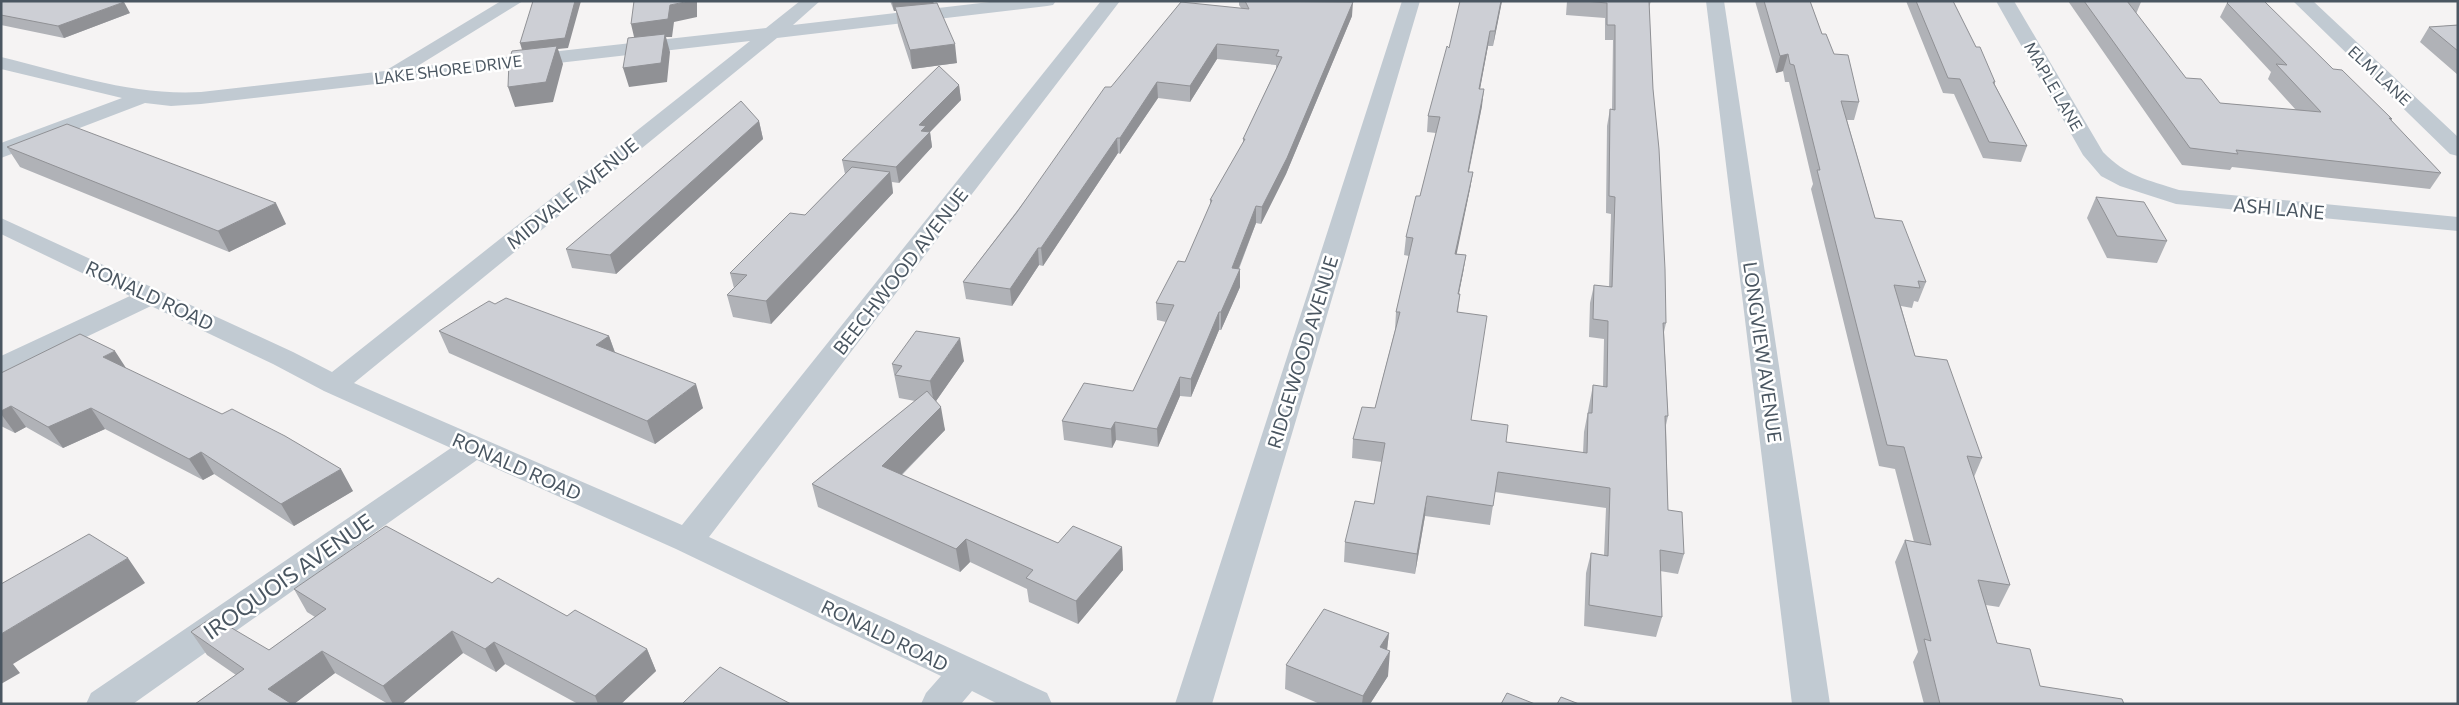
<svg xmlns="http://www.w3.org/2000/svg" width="2459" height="705" font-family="Commissioner,sans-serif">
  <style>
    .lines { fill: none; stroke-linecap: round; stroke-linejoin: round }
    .minor { fill: #c1cad2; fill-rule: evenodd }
    .wall { fill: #b0b2b7 }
    .shaded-wall { fill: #909195 }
    .building { fill: #cdcfd5; stroke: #909195 }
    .labels { text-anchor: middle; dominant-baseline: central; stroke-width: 5; stroke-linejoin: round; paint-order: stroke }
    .far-street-label { font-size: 16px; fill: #4a5661; stroke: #fff }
    .street-label { font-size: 19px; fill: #4a5661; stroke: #fff }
    .near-street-label { font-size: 22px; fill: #4a5661; stroke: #fff }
  </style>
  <rect width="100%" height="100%" fill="#f5f3f3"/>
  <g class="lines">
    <path class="minor" d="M501,1H523L416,67L766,28L800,1H820L793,25L998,1H1056L1053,5L1047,6L777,38L354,383L682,525L1101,1H1120L709,537L1047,693L1052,704H998L972,691L961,704H921L926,693L941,676L676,549L477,460L133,704H86L91,693L451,448L324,391L273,364L151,306L11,373L1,375V356L130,296L1,234V218L293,352L332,372L750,41L201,104L171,106L145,103L1,158V143L122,98L1,69V57C67,73 133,96 201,92L385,71Z
      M1402,1H1420L1212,704H1175Z
      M1706,1H1724L1830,704H1792Z
      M1996,1H2014L2103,152C2126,176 2148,180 2179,190L2458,217V231L2176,204L2120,186L2101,176L2083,155Z
      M2293,1H2313L2458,137V156L2450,154Z"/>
  </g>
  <path class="wall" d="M1,1L130,13L64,38L1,25Z
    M890,1H933L957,63L912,69L898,26L896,11H894Z
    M1239,1H1352V16L1286,174L1261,224L1256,223L1239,269L1240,287L1221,330H1219L1191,397L1180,396L1158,447L1116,440L1112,448L1064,440L1062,421L1133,391L1166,322L1157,320L1156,303L1185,262L1210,206V200L1243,143V139L1276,69V65L1217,59L1190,102L1158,98L1120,154L1118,153L1043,266L1039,265L1012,306L966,299L963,282L1111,87L1241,8L1239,5Z
    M1502,1L1493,46H1488L1480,89L1482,106L1469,172H1473L1470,189L1456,254L1466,255L1463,273L1459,294H1460L1458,312L1471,420L1506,442L1583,453L1584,432L1593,385L1603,387L1604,339L1589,337L1590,303L1594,285L1609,287L1611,214L1606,213L1607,126L1610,109L1612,110L1613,40H1605V18L1566,15L1567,1H1651L1649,7L1653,89L1666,323L1664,332L1668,416L1666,425L1668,510L1684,554L1678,574L1660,571L1662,617L1656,637L1584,626L1586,573L1591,553L1604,555L1606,508L1495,492L1490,525L1425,516L1415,574L1344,562L1345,542L1374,504L1382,462L1352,458L1353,439L1375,408L1395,330L1396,312L1409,256L1404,255L1406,237L1420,196L1436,133L1427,132L1428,116L1449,48Z
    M1755,1H1810L1822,34L1859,102L1854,120H1847L1875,218L1926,282L1918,302L1914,301L1912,308L1901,306L1915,356L1982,458L1974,477L2010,585L1999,607L1986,605L1997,643L2040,686L2124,704H1924L1913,662L1918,652L1895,562L1905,540L1914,542L1895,469L1879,466L1811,189L1813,184L1789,82H1785L1783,71L1776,73Z
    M1906,1H1953L1976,47L1995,82V85L2027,146L2021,162L1983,158L1954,94L1943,93Z
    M2068,1H2141V2L2136,14L2186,78L2220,103L2296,110L2268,79L2271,72L2220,17L2227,3L2333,69L2392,119L2391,121L2441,173L2430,189L2232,167L2230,170L2182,165Z
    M2458,25V75L2420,42L2429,27Z
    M959,85L961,100L930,132L932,147L899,183L892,182L893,193L771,324L733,317L727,295L734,288L730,273L805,215L845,174L842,160Z
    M759,121L763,139L616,274L572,268L566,249Z
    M7,147L286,224L229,252L20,167Z
    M2096,197L2167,241L2157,263L2107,258L2087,218Z
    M495,304L609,336L615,352L703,408L655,444L449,353L439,331Z
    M964,361L936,401L945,430L902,475L1058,543L1122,547L1123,570L1078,624L1029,602L1027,589L970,562L960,572L818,507L812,484L915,401L899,398L892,364Z
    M127,369L353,491L294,526L214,474L203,480L105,429L63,448L26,427L15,433L1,426V373Z
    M492,583L567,616L647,649L656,671L621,704H578L505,664L496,672L463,653L402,704H388L335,673L294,704H195L236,675L207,655L191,632L269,650L315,617L307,612L294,589Z
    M1389,633L1387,650L1388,676L1370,704H1320L1285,689L1286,665Z"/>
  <path class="shaded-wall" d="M575,1H581L568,48L558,49L563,64L553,102L515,107L508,87L523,53L520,43Z
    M690,1H697V17L674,22L672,37H666L670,52L667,82L629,87L623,68L635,41L631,24L670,5Z
    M898,1H933L934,7H895L896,11H894L892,2Z
    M1501,1H1502L1493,46L1495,31Z
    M124,2L130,13L64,38L58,26Z
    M1353,2L1352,16L1286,174L1261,224L1262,207Z
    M1490,31L1488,46L1477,105L1479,89Z
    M955,44L957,63L912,69L910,50Z
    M1217,44V59L1190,102V86Z
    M1788,54L1783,71L1776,73L1780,56Z
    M1157,82L1158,98L1120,154V138Z
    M959,85L961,100L930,132L932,147L899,183L896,167L919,125Z
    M1484,89L1482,106L1465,189L1468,172Z
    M759,121L763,139L616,274L610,255Z
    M1117,138L1118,153L1043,266L1041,248Z
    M890,172L893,193L771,324L766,301Z
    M1473,172L1470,189L1453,272L1455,254Z
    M276,203L286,224L229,252L218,231Z
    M1256,206V223L1232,285V268Z
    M1038,248L1039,265L1012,306L1010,289Z
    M1466,255L1463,273L1455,312L1458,294Z
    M1240,269V287L1221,330V312Z
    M1219,312V330L1191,397V379Z
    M609,336L617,359L596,345Z
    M960,338L964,361L934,404L930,381Z
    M115,351L128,371L103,357Z
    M1180,377V396L1158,447L1157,429Z
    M696,384L703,408L655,444L647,421Z
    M11,406L26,427L15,433L1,414V411Z
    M941,407L945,430L887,489L882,466Z
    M91,408L105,429L63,448L48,427Z
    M1115,422L1116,440L1112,448L1111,429Z
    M201,452L214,474L203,480L189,459Z
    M341,469L353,491L294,526L281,504Z
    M1427,496L1425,516L1415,574L1417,554Z
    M966,539L970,562L960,572L956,549Z
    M1122,547L1123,570L1078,624L1076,601Z
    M128,558L145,583L13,664L20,673L1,684V634Z
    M452,631L463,653L402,704H393L383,686Z
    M1389,633L1386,658L1390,651L1388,676L1370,704H1362L1363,696L1380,647Z
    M494,642L505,664L496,672L485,649Z
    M647,649L656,671L621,704H598L595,696Z
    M322,651L335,673L294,704H278L268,689Z"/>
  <path class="building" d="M1,1H123L124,2L58,26L1,15Z
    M533,1H575L565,38L520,43Z
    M634,1H690L670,5L668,19L631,24Z
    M1245,1L1353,2L1287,158L1262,207L1256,206L1232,268L1240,269L1221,312H1219L1191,379L1180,377L1157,429L1115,422L1111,429L1062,421L1084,383L1133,391L1174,305L1156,303L1178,261L1185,262L1212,200H1210L1245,139H1243L1282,57L1276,56L1279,50L1217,44L1190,86L1157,82L1120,138H1117L1041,248H1038L1010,289L963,282L1017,212L1105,87H1111L1181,2L1249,9Z
    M1460,1H1501L1495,31H1490L1479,89H1484L1468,172H1473L1455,254L1466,255L1458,294H1460L1457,312L1487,316L1471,420L1508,425L1506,442L1587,453L1588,413H1592L1593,385L1607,387L1608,321L1593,319L1594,285L1612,287L1615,197L1609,196L1610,109L1615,110V25H1607V3L1584,1H1649L1653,89L1659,149L1665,269L1666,323H1663L1668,416H1665L1668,510L1682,512L1684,554L1660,550L1662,617L1589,605L1591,553L1608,556L1610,488L1498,472L1493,506L1427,496L1417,554L1345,542L1355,501L1374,504L1385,443L1353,439L1362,407L1375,408L1400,312H1396L1413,238L1406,237L1416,196H1420L1440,117L1428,116L1447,46L1449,48Z
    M1764,1H1810L1822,34H1826L1834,54L1848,55L1859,102L1841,101L1875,218L1902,221L1926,282L1918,281L1920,288L1894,285L1915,356L1947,360L1982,458L1967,456L2010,585L1978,580L1997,643L2030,649L2040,686L2122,699L2124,704H1940L1924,639L1931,641L1905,540L1931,545L1904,447L1887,445L1817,170H1820L1794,65L1790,64L1788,54L1780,56Z
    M1916,1H1953L1976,47H1980L1995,82H1993L2027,146L1989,142L1960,79L1948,78Z
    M2084,1H2127L2186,78L2201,79L2220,103L2321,112L2276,64L2287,65L2227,3L2229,1H2264L2333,69L2342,70L2392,119L2389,118L2441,173L2236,150L2238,154L2190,148Z
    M937,3L955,44L910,50L895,7Z
    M2458,25V51L2429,27Z
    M665,34L661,63L623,68L628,38Z
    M557,46L546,82L508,87L509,61L512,51Z
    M939,66L959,85L919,125L926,126L921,131L930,132L896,167L842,160Z
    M741,101L759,121L610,255L566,249Z
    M67,124L276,203L218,231L7,147Z
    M852,167L890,172L766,301L727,295L747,275L730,273L790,213L805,215Z
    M2096,197L2144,202L2167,241L2117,236Z
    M506,298L609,336L596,345L696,384L647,421L439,331L489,301L495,304Z
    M916,331L960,338L930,381L895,375L902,366L892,364Z
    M80,334L115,351L103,357L222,414L232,409L285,436L341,469L281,504L201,452L189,459L91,408L48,427L11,406L1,411V373Z
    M927,391L941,407L882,466L1058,543L1073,526L1122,547L1076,601L1026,578L1033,570L966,539L956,549L812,484Z
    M386,526L492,583L498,578L567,616L575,610L647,649L595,696L494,642L485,649L452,631L383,686L322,651L268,689L292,704H195L244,669L191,632L192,631L213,617L269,650L326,609L294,589Z
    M89,534L128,558L1,634V584Z
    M1324,609L1389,633L1380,647L1390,651L1363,696L1286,665Z
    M720,667L791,704H682Z
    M1507,693L1535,704H1501Z
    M1561,697L1579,704H1557Z"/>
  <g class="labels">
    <g class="far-street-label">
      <text transform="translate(448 69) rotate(-7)">LAKE SHORE DRIVE</text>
      <text transform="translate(2380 75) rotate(43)">ELM LANE</text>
      <text transform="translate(2054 86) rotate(60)">MAPLE LANE</text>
    </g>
    <g class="street-label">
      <text transform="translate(572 193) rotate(-39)">MIDVALE AVENUE</text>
      <text transform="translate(2279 208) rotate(5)">ASH LANE</text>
      <text transform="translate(900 271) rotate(-52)">BEECHWOOD AVENUE</text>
      <text transform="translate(150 295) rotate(25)">RONALD ROAD</text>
      <text transform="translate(1302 352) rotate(-73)">RIDGEWOOD AVENUE</text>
      <text transform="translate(1763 352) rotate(82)">LONGVIEW AVENUE</text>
      <text transform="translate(517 466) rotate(24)">RONALD ROAD</text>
      <text transform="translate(885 635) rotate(26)">RONALD ROAD</text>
    </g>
    <g class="near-street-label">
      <text transform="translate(288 576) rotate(-35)">IROQUOIS AVENUE</text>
    </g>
  </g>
  <rect width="2459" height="705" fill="none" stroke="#4a5661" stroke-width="5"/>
</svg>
